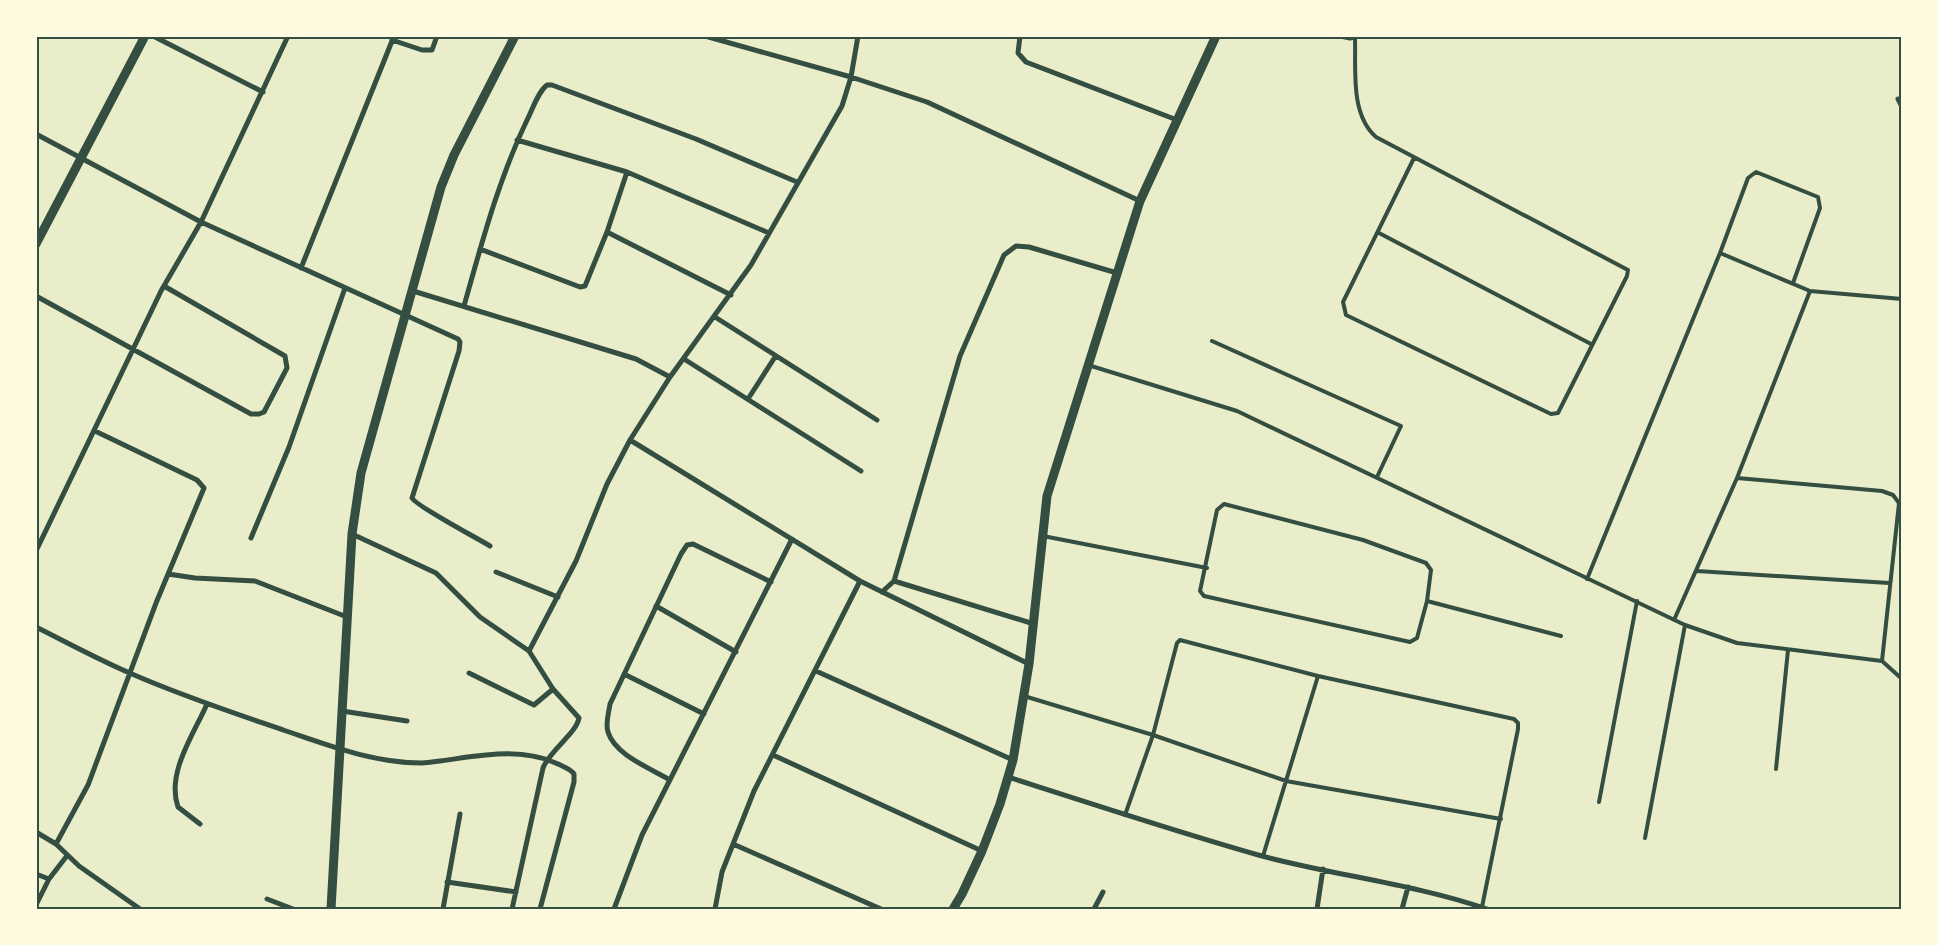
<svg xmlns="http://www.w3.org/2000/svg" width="1938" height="945" font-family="Spectral,serif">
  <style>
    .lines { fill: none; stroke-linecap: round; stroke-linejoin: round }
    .service { stroke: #344e41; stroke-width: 4 }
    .minor { stroke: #344e41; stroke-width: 5 }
    .tertiary { stroke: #344e41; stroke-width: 9 }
    .neatline { fill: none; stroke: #344e41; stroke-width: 2 }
  </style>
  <rect width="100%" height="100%" fill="#e9edc9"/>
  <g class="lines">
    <path class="service" d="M1355,38C1356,70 1350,114 1376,137L1628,270L1627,276L1558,413L1551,414L1346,315L1343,302L1414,158
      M1379,233L1591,344
      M1720,253L1810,291L1902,299
      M1212,341L1401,426L1377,477
      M1088,365L1237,411L1685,625L1737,643L1882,661
      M1737,478L1882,491L1893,495L1899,503L1882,661L1902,679
      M1043,536L1207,568
      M1697,571L1889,583
      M1587,579L1720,253L1748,178L1756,172L1818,197L1820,208L1793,283
      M1427,601L1431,570L1426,563L1363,540L1224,504L1217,510L1200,591L1204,596L1410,642L1417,638L1427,601L1561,636
      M1674,620L1737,478L1810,291
      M1024,696L1153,735L1286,781L1501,819
      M1776,769L1788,650
      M1599,802L1637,601
      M1125,815L1153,735L1177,643L1180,640L1318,676L1514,719L1518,723V729L1482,907
      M1645,838L1685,625
      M1263,856L1318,676"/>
    <path class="minor" d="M153,36L263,92
      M705,36L851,77L927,102L1140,201
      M1020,36L1018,53L1026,62L1177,120
      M1340,36L1350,38L1357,36
      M392,40L422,50H432L437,36
      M1898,99L1902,107
      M36,134L201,222L458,339L460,342L459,351L412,498C416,506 477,538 490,546
      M517,140L627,172L769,233
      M607,232L731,295
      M480,249L580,287L585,286L607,232L627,172
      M301,268L394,36
      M413,291L636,359L670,377
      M36,296L251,414H259L264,412L287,368L285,356L164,286
      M464,306C482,242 499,178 528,118C533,108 538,92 547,85H552L696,139L797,182
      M715,317L877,420
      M684,359L861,471
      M748,399L775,357
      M630,440L860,581
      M352,534L436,573L480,617L529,651L553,689L579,718C576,734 550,750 543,768L512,909
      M251,538L289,447L345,288
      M36,551L161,291L201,222L288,36
      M496,572L558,597
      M168,574L195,578L255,581L347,617
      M894,581L960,356L1004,255L1016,246L1029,247L1117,273
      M882,592L894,581L1034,624
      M656,606L736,652
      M36,627C68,643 99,660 132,674C182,696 234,713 286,731C330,746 374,763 422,763C468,759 515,744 558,764C564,767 571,769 574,774V782L540,909
      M529,651L576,561L607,484L630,440L670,377L751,265L842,106L851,77L858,36
      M816,671L1013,760
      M469,673L534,705L553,689
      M624,674L704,714
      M342,711L407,721
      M773,755L982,851
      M1008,777C1093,804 1177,832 1262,856C1337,876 1414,884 1487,909
      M670,780C650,768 615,755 608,732C605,723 609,712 610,704L681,554L687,545L693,544L771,582
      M200,824L178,807C166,773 194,734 207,704
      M36,832L56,844L79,866L140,909
      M56,844L88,785L156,603L204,488L197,480L95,431
      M733,844L881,909
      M36,874L49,879
      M447,882L516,892
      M267,899L293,909
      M36,905L49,879L66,857
      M443,909L460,814
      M614,909L642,835L792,539
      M715,909L722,872L754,791L860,581L1029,664
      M1094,909L1103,892
      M1317,909L1323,869
      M1402,909L1408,887"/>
    <path class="tertiary" d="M36,244L145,36
      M331,909L352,534L361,473L441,187L454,155L515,36
      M953,909L962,894L982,851L1000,804L1013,760L1029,664L1047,496L1140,201L1216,36"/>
  </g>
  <rect width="1938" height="945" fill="none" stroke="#fefae0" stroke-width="75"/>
  <rect x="38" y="38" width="1862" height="870" class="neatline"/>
</svg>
